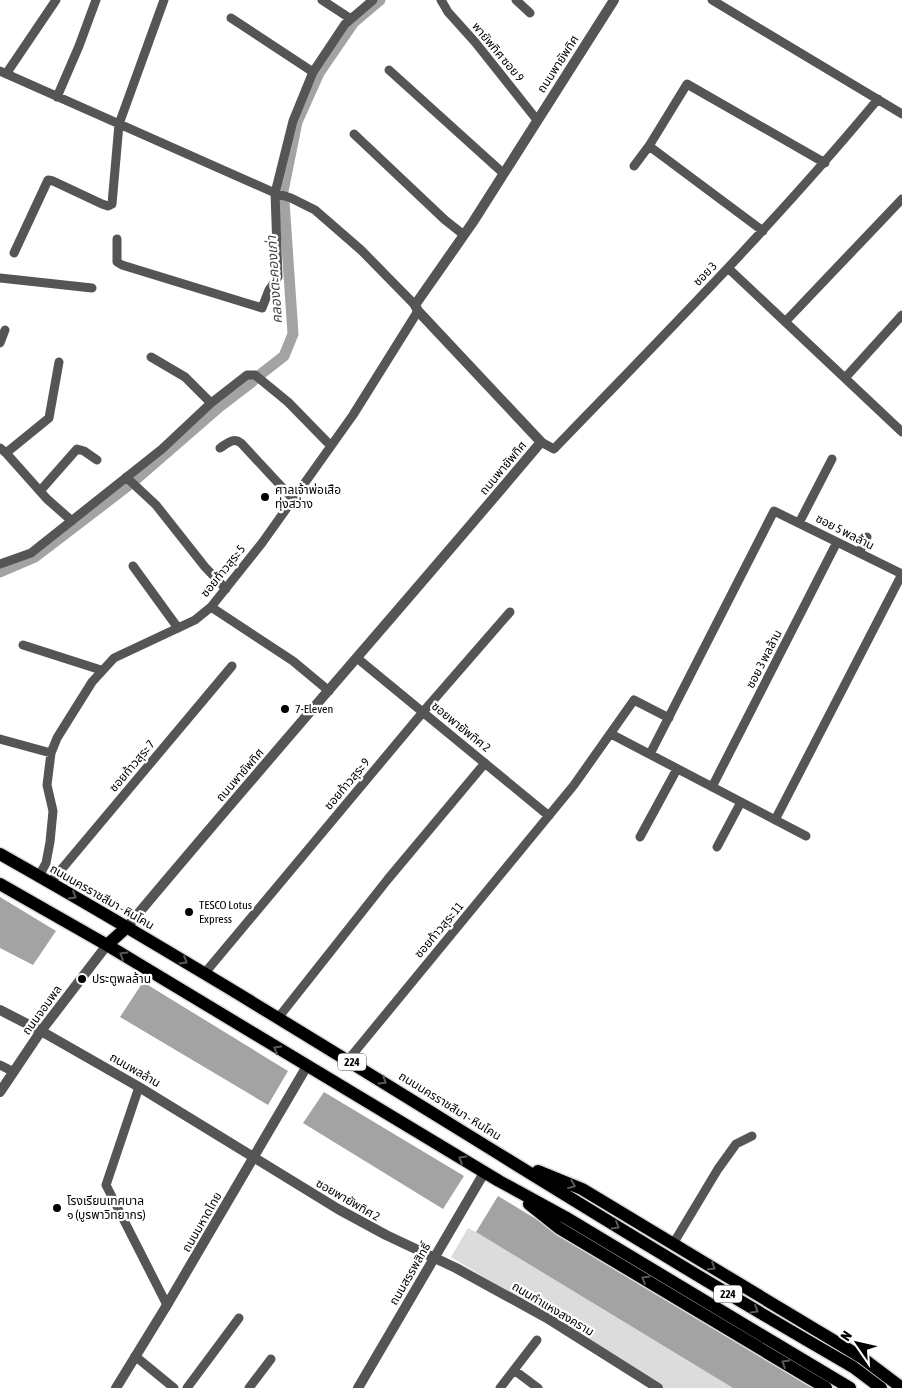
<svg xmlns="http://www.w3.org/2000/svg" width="902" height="1388" font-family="'Asap Condensed','Noto Sans Thai',sans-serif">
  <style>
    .green { fill: #dcdcdc }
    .water { fill: #a3a3a3 }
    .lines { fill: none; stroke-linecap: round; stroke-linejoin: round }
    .canal { stroke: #a3a3a3; stroke-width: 11 }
    .primary-casing { stroke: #dbdbdb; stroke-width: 15 }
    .minor { stroke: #555; stroke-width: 9 }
    .tertiary { stroke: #555; stroke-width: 10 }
    .primary { stroke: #000; stroke-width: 12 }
    .oneway { stroke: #595959 }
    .poi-dot { fill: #000; stroke: #fff; stroke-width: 2 }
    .labels { text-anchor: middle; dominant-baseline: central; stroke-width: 4.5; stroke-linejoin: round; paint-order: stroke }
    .shield { fill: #fff; stroke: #4c4c4c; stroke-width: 1 }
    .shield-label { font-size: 11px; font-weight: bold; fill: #000 }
    .street-label { font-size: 12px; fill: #000; stroke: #fff }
    .poi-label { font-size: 12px; fill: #000; stroke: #fff; text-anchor: start }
    .water-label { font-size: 14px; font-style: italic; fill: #444; stroke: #fff }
  </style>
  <rect width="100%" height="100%" fill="#fff"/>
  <path class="green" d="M468,1228L476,1232L733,1388H664L451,1257Z"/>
  <path class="water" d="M0,897L56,931L33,965L0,948Z
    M143,982L288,1071L268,1105L120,1017Z
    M324,1092L464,1176L443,1209L303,1123Z
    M498,1196L814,1388H733L476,1232Z"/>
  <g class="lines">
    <path class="canal" d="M283,191L297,122L319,73L354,22L380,0
      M261,374L284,356L293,334L284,201
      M135,480L218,408L253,381
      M0,572L35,557L129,485"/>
    <defs>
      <path id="primary" d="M0,854C289,1017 566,1202 853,1367L881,1388
        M0,884L107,945L499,1181L565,1217L850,1388
        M107,945L127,927
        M538,1171L582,1189L861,1357L902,1388
        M529,1204L559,1228L826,1388"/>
    </defs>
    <use href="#primary" class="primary-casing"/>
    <path class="minor" d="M322,0L351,19
      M441,0L448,12L475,42L537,120
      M516,0L530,13
      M712,0L902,114
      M231,18L313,72
      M389,70L503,173
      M0,71L275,193L291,198L315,210L361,250L415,305
      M6,74L56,0
      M57,97L79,46L96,0
      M354,134L445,220L464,235
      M634,166L649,146
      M763,231L649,146L687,84L825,163
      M117,239V262L122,265L262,308L269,290L278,277L275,193L293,121L313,72L345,24L373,0
      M14,253L48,180L53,181L102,204L108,206L112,204L119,124L164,0
      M728,268L902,432
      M0,278L92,288
      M785,322L902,199
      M0,343L5,330
      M151,357L185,377L211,403
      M845,378L902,315
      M541,442L554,449C664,335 776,222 878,99
      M0,448L6,453L47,499L72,521
      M220,448C228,443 233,437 241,443L293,499
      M6,453L49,418L59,362
      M126,477L156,505L205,567L226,589
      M40,491L77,449L84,451L97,460
      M799,523L832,459
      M859,553L867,537
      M0,564L31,553L162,449L211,403L247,375H255L288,402L331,446
      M133,566L178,628
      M211,607L293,661L329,691
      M23,645L101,670
      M357,658L549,816
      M611,734L806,836
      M0,739L51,753
      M650,754L774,511L902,574L775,820
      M712,787L837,542
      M640,837L677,769
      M717,847L741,802
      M39,876L46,863L50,842L53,811L47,785L51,753L57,738L92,682L114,658L195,620L211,607L262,543L353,415L418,311
      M50,883L232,666
      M204,974L423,712L510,612
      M278,1018L388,879L485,763
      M348,1060L574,785L634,700L669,718
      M0,1065L14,1072
      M139,1087L106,1185L167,1305
      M673,1244L718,1169L736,1144L752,1136
      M135,1356L174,1388
      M514,1370L538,1388
      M187,1388L239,1318
      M249,1388L271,1359
      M500,1388L537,1340"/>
    <path class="tertiary" d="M127,927C263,764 404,605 541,442L418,311L415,305L473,222L614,0
      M0,1010L41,1031L139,1087L338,1209L386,1235L456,1268L547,1318L658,1388
      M0,1092L41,1031L107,945
      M116,1388L167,1305L307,1066
      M358,1388L484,1173"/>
    <use href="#primary" class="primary"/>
  </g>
  <defs><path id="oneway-chevron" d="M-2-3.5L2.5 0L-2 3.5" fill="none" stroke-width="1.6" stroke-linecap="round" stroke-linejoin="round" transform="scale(1.25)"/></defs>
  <g class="oneway">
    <use href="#oneway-chevron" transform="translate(73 896) rotate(31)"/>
    <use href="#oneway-chevron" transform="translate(123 955) rotate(-149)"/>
    <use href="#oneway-chevron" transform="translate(184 961) rotate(31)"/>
    <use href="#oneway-chevron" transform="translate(277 1049) rotate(-149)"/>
    <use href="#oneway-chevron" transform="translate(383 1081) rotate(32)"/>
    <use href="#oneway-chevron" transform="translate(462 1159) rotate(-149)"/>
    <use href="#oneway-chevron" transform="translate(572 1185) rotate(22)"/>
    <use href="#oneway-chevron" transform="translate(616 1226) rotate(31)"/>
    <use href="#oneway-chevron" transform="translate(712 1267) rotate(31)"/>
    <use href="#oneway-chevron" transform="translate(645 1279) rotate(-149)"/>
    <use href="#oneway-chevron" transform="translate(755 1310) rotate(31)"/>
    <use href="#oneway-chevron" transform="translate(785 1363) rotate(-149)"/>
  </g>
  <g class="poi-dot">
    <circle cx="265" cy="497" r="5"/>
    <circle cx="285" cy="709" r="5"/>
    <circle cx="189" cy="912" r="5"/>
    <circle cx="82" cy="979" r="5"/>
    <circle cx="57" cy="1208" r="5"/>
  </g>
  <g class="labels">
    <g class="shield">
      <rect x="338" y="1053.5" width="28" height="17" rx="4"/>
      <rect x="714" y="1285.5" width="28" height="17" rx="4"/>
    </g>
    <g class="shield-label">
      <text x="352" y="1062">224</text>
      <text x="728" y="1294">224</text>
    </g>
    <g class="street-label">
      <text transform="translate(498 52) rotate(50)">พายัพทิศ ซอย 9</text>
      <text transform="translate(558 64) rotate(-57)">ถนนพายัพทิศ</text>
      <text transform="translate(705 274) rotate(-46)">ซอย 3</text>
      <text transform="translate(503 468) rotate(-50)">ถนนพายัพทิศ</text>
      <text transform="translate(845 532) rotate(27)">ซอย 5 พลล้าน</text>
      <text transform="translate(223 571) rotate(-51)">ซอยท้าวสุระ 5</text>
      <text transform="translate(764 659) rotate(-63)">ซอย 3 พลล้าน</text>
      <text transform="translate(461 727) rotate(39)">ซอยพายัพทิศ 2</text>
      <text transform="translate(132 766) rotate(-50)">ซอยท้าวสุระ 7</text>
      <text transform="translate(240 775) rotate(-49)">ถนนพายัพทิศ</text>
      <text transform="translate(347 784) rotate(-50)">ซอยท้าวสุระ 9</text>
      <text transform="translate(102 897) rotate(30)">ถนนนครราชสีมา - หินโคน</text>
      <text transform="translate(439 930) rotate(-50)">ซอยท้าวสุระ 11</text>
      <text transform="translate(42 1010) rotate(-54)">ถนนจอมพล</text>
      <text transform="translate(135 1070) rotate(30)">ถนนพลล้าน</text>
      <text transform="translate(450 1106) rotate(32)">ถนนนครราชสีมา - หินโคน</text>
      <text transform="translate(348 1200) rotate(30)">ซอยพายัพทิศ 2</text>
      <text transform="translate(202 1222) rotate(-60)">ถนนมหาดไทย</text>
      <text transform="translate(410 1274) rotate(-60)">ถนนสรรพสิทธิ์</text>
      <text transform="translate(553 1309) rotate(31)">ถนนกำแหงสงคราม</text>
    </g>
    <g class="poi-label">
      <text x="275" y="490">ศาลเจ้าพ่อเสือ<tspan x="275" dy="14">ทุ่งสว่าง</tspan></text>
      <text x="295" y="709">7-Eleven</text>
      <text x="199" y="905">TESCO Lotus<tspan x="199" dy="14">Express</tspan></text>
      <text x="92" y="979">ประตูพลล้าน</text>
      <text x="67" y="1201">โรงเรียนเทศบาล<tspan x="67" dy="14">๑ (บูรพาวิทยากร)</tspan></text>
    </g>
    <g class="water-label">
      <text transform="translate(274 280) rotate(-94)">คลองตะคองเก่า</text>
    </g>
  </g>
  <g transform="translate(857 1343) rotate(304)" stroke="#ffffff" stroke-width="4" paint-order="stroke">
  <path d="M0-4L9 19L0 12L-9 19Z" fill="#000000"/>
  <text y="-8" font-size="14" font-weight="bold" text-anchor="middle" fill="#000000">N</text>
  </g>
</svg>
